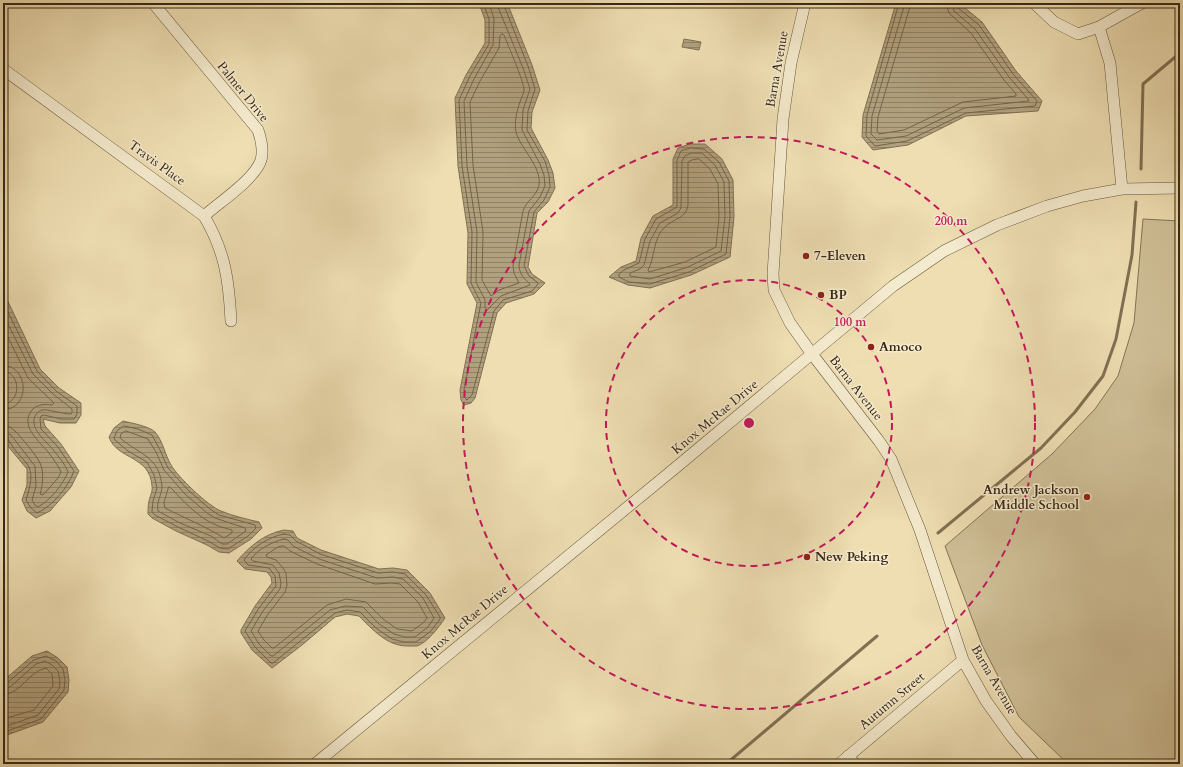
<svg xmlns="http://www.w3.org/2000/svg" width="1183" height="767" font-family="Cardo,serif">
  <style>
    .green { fill: #cfbf97; stroke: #847456 }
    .water { fill: url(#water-rules); stroke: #807053 }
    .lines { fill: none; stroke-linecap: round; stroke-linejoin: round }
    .shore { stroke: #746449; stroke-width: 1 }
    .stream { stroke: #807053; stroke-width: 3 }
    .minor-casing { stroke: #66563c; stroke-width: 12 }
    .minor { stroke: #f4eacd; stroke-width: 11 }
    .ring { fill: none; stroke: #c2185b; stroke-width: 2; stroke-dasharray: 7 5 }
    .poi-dot { fill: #8f2418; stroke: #f4eacd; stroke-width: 1.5 }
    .labels { text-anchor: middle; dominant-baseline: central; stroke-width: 3; stroke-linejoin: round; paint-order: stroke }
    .street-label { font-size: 13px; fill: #382815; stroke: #f4eacd }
    .poi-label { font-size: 13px; font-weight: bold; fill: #382815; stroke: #f4eacd; text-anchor: start }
    .centre { fill: #c2185b; stroke: #f4eacd; stroke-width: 2 }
    .ring-label { font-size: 12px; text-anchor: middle; font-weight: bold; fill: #c2185b; stroke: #f4eacd; stroke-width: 3; stroke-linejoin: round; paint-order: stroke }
  </style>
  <defs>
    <pattern id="water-rules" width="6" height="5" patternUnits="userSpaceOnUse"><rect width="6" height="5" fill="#b0a07d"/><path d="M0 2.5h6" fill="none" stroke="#908265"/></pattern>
  </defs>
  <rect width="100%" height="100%" fill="#eedeb2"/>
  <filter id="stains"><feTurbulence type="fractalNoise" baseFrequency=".005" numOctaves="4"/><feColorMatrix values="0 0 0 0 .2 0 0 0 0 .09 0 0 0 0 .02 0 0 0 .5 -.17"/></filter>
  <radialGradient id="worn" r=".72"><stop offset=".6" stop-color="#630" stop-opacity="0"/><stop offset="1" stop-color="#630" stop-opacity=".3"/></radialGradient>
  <path class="green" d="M1143,219L1180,221V759L1174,764H1068L1019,717L982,645L945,546L1052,454L1095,409L1118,376L1134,323Z"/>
  <path class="water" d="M479,3H506L510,10L532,65L540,90L532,112L531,128L548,160L553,173L555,188L548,202L537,213L528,267L532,274L545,283L534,294L506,303L497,313L475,398L471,403L464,405L461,400L460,390L477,303L467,284L468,233L458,166L455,98L466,75L485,43V20Z
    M896,3H959L982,22L1016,71L1042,101L1038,111L966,116L908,145L873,150L862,137L863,115Z
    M684,39L701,42L699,50L682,47Z
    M690,144H705L722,159L733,180L734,217L730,257L691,275L650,288L628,285L609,277L621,267L636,261L641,238L653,216L673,205V159L678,148Z
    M3,291L40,369L59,388L81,403V415L76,423H60L43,419L45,426L61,444L79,471L71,487L50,511L36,518L27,511L22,500L27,485V469L7,445L3,438V397L9,389L3,376Z
    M123,421C131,423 149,426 155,432C163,441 165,455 171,465C178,477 208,506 221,511C233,516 246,519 259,522L262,528L251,539L229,553L219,552L207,545L176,531L152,518L148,514C148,510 148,505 149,501C150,496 153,491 152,486C150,455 117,460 109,437L114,428Z
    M284,530L293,531L297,538L321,550L379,569L393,568L407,570L430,593L445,618C439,627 427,643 417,646C414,646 410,646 407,646C387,646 372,629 359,616L347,614L335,617L302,645L272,668L252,650L241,633V630L255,606L272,583L271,577L267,572L245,569L237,561C250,546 264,534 284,530Z
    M47,651L58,658L67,667L69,680L68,692L43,722L7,735L3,734V681L32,656Z"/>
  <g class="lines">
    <path class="shore" d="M483,3L489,19V44L470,76L459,100L462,166L472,232L471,283L481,303L464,390L465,398L467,400L472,395L494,311L503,300L532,291L538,284L537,282L529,276L524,266L534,212L544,200L550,187L549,175L545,161L527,130L528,111L535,89L528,66L503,3
      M489,3L494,19L493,45L474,79L464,101L467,166L477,232L476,282L485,300V308L487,310L501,296L530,285L529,283C524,279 519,273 519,265L529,211L540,197L545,186L544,175L540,164L522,130L523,110L530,89L523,68L498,7V3
      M899,3L867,115L866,136L875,146L907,141L966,113L1035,106L1037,101L1013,74L979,25L958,8L957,3
      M905,3L872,116L871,134L877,140L906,136L964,108L1029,101L1028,99L1009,77L975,29L954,11L952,3
      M911,3L878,117L877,131L879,134L904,130L963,102L1016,96V94L1004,80L971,33L949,13L946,3
      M502,34L504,35C508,45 524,82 524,90C524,94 521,98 520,102C517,110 514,123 516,132C520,148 542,167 539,185C537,196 526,201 523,211L513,266L514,273L519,283L499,290L491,296L482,280L483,232L473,165L470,102L480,81L499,48L500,36Z
      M691,148L704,149L719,162L729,181L730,217L726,254L689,272L650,284L629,282L619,277V274L624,270L639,263L645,239L656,219L677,207V160L681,151Z
      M692,153H702L715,165L724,182L725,217L721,251L688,267L650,279L630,276V273L640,269L644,265L650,241L660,223L678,213L681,208L682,161L685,156Z
      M699,159L710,169L718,184L719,217L716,247L685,262L649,272L648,270C655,258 653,237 665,227C674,218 686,219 688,205V162L692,160Z
      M3,302L37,371L56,391L77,406V414L74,419H61L44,415L41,416L40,419L41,429L58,447L74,471C68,487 53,506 37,513L31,508L26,500C39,460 24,468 8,439L3,438
      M3,314L33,374L53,394L72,409V413L71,414C63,414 48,409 42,410C39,411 37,413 35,416C29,430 48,442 54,451C59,457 65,464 68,472C63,484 51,500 38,507L35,505L32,500L36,486L35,466L11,435L3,432
      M3,327L28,378L54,403L52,405C45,404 37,404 32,410C19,426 40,442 49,453C53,459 58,465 61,472L58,478L43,495L40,494C43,485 44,471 40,463C37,456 21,437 15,431L10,427L3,426
      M3,365C29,366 31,409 3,410
      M3,371C21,372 22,403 3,404
      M124,426L138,429L152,435L160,450L168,468L188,490L210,509L219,515L255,525L256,528L248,536L228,549L220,548L208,541L178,527L155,515L152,512L153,501L157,488L154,475L147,462L128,451L115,440L114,438L117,431Z
      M126,431L148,439L156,452L164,470L185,494L207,513L215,518L245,528L246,531L227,544H222L211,536L180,523L158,511C156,502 162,495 162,486C159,456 140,455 120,438L121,434Z
      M169,487L171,488C182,500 199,518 214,524C219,527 226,528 232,530V533L224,538C205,526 184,518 165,508L164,503Z
      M284,534L290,535L296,541L320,554L378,573L393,572L405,574L426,595L440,617V619L431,631L416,642H404L392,639L376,628L360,612L347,610L335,613L273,663H271L255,647L245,631L259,608L276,586L275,576L269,568L248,565L244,560C253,547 268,537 284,534Z
      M284,539L288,540L293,546L319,559L377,578L393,577L403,579L423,598L434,618L428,627L415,637H405L394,634L379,624L363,607L345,606L330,610L273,656H271L259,644L251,631L263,611L280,589L281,583L279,573L273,565L253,561L251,559C258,549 272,542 284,539Z
      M284,546L290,551L317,564L375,584L392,583L400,584L418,602L427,618L423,623L412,631L397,629L383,619L366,602L346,599L327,605L274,648H272L264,640L258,631L268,614L285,592L287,585L286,573L283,568L276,560L267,557L266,555L278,547Z
      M3,684L7,683L34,660L46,656L56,661L63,669L65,680L64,690L41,719L7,731H3
      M3,689L10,687L36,664L45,661L52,665L58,671L60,681L59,689L38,715L7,726H3
      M3,695C21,694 29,671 46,668L52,674L53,686L34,710L3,719"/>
    <path class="stream" d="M1141,169L1143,84L1180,53
      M938,533L1041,448L1075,412L1103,376L1116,339L1132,255L1136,202
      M726,764L877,636"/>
    <defs>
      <path id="minor" d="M153,3L258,130C261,139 264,150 261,160C255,179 220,202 204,216
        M805,3L791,63L783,119L773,274L774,290L790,323L812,354L879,441L891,459L920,530L963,660L986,701L1011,736L1035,764
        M1034,3L1054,22L1078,34L1099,27L1142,3
        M1099,27L1110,63L1122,189
        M3,69L204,216C225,251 229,281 231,321
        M848,756L855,764
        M315,764L674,469L893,286L944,251L997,225L1047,206L1083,196L1122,189L1180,188
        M839,764L963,660"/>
    </defs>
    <use href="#minor" class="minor-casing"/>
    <use href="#minor" class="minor"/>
  </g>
  <g class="ring">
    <circle cx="749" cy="423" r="143"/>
    <circle cx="749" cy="423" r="286"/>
  </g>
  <g class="poi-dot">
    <circle cx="806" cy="256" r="4"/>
    <circle cx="821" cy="295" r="4"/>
    <circle cx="871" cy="347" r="4"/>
    <circle cx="1087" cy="497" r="4"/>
    <circle cx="807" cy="557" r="4"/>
  </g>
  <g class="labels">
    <g class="street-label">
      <text transform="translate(777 69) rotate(-80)">Barna Avenue</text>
      <text transform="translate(243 92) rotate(51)">Palmer Drive</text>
      <text transform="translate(157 163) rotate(36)">Travis Place</text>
      <text transform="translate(856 388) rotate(52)">Barna Avenue</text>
      <text transform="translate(715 417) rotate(-40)">Knox McRae Drive</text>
      <text transform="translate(465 622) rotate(-40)">Knox McRae Drive</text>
      <text transform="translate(994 680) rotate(60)">Barna Avenue</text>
      <text transform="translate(892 701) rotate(-40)">Autumn Street</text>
    </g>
    <g class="poi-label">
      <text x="814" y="256">7-Eleven</text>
      <text x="829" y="295">BP</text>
      <text x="879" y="347">Amoco</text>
      <text x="1079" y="490" text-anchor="end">Andrew Jackson<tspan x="1079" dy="15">Middle School</tspan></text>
      <text x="815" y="557">New Peking</text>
    </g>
  </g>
  <circle cx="749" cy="423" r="6" class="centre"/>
  <g class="ring-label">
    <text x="951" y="225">200 m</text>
    <text x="850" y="326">100 m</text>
  </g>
  <rect width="1183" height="767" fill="none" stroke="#eedeb2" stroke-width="16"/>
  <rect x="4" y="4" width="1175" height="759" fill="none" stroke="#382815" stroke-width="2"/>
  <rect x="8" y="8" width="1167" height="751" fill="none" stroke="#382815"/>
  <rect width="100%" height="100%" filter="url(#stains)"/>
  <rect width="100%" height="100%" fill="url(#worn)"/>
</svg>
